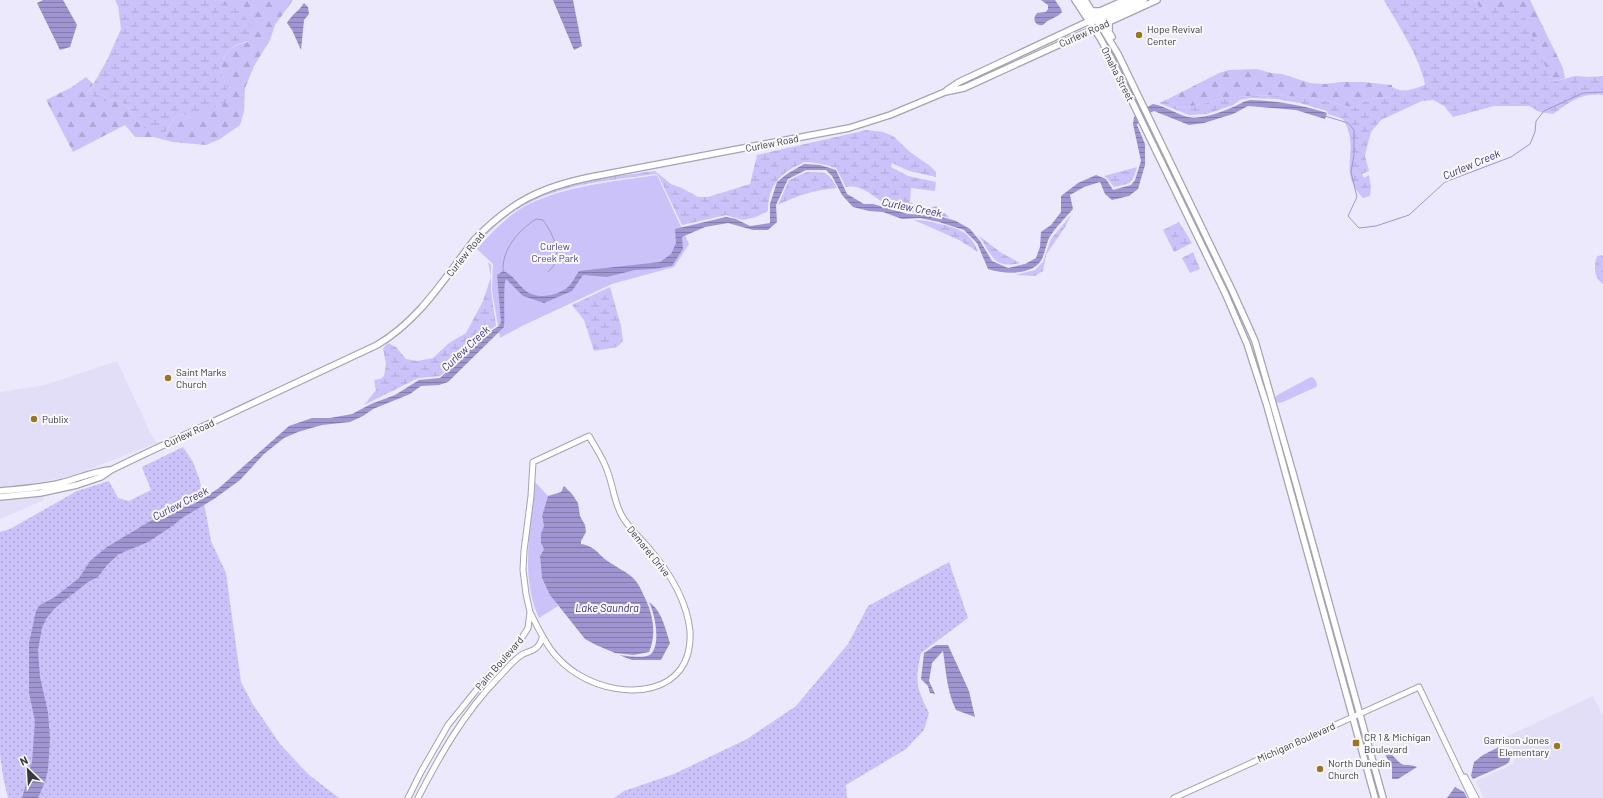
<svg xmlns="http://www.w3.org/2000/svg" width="1603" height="798" font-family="Barlow,sans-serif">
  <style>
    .built { fill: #e2def8 }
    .grass { fill: url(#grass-dots) }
    .forest { fill: url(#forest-firs) }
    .wetland { fill: url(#wetland-marsh) }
    .park { fill: #ccc2fa }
    .water { fill: url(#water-rules) }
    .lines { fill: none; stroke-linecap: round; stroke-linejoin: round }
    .stream { stroke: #a095d1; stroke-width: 1 }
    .tertiary-casing { stroke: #a4a2b3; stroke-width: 7 }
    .secondary-casing { stroke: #a4a2b3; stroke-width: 8 }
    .tertiary { stroke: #fff; stroke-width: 5 }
    .secondary { stroke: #fff; stroke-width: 5.5 }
    .poi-dot { fill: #9c7522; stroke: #f9f9fc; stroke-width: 1.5 }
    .labels { text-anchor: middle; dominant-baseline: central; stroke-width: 4; stroke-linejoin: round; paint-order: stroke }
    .poi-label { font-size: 10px; fill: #39383f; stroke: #f9f9fc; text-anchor: start }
    .street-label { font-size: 10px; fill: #39383f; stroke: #f9f9fc }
    .park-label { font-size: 10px; fill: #503d87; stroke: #f9f9fc }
    .water-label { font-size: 11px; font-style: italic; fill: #412c74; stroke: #f9f9fc }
  </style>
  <defs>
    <pattern id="grass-dots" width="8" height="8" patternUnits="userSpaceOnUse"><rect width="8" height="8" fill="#ccc2fa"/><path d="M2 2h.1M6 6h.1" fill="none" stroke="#b0a7d7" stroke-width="1.8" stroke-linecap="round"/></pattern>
    <pattern id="forest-firs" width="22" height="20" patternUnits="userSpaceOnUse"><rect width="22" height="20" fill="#ccc2fa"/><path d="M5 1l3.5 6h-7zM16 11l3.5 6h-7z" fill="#b0a7d7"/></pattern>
    <pattern id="wetland-marsh" width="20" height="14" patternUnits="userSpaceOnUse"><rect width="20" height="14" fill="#ccc2fa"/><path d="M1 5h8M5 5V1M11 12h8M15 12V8" fill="none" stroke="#b0a7d7"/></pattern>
    <pattern id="water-rules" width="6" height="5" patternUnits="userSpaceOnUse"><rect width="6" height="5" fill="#a095d1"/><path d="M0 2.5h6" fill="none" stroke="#837bab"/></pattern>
  </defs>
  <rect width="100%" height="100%" fill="#ece9fc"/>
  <path class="built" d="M117,361L150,432L157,443L74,475L38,483V485L0,488V392L45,385Z
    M42,495L44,500L0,519V500Z
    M1593,696L1603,716V798H1484L1476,781L1513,764L1515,755L1506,737Z"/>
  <path class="grass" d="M183,447L193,462L200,481L211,541L226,573L241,682L252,703L280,744L308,774L339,798H8L3,777L0,754V532L10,529L77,491L109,481L118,498L129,501L151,490L142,467Z
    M949,562L968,618L921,653C915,682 916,687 929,713L924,730L906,749L846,785L847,798H614L624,791L674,774L747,739L796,706L848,644L868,606Z"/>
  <path class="forest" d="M215,0H293L275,25L270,40L254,66L245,88L244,112L240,125L220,139L206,145L173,142L153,137H135L125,125L73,152L46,100L72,87L86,77L93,84L89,92L99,101L119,100L127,107L135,118L165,133L175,117L184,114L191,118C213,111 215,104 227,86L220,69C225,51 230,46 248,42L226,6Z
    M1474,0H1530L1563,68L1565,78L1552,82L1543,63L1488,7H1479Z
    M1257,69L1271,73L1282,74L1310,83L1324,84L1342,82H1363L1392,85V87L1397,89L1389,97L1370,99L1353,108C1313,95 1268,93 1227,98C1211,100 1195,107 1179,108L1168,99L1219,73L1229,70Z"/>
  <path class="wetland" d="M115,0H215L239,10L247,20L251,30L247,39L248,41C230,46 225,51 220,69L227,86L229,100L201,115L191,118L184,114L175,117L165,133L149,131L140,125L127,107L119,100L99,102L89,92L107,60L121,29L118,6Z
    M1384,0H1474L1479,7H1504L1521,9L1552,82L1575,76L1588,77L1603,76V95C1581,92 1569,103 1553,114L1540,112L1529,106H1494L1453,117L1444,106L1433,100L1422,101L1381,120L1371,132L1367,147L1365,156L1369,171L1362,174L1364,178L1369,175L1371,187L1370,196L1363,198C1340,174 1355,159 1349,133C1348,128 1345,123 1343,119L1328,114L1327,111L1300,103L1276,99L1250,98L1240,100L1233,105L1207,114L1189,115L1159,103L1168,99L1179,108C1195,107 1211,100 1227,98C1269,93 1313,95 1353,108L1370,99L1389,97L1397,89C1405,93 1416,88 1425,85C1421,59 1397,23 1384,0Z
    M867,130L883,132L893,136L910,152L930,166L936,172V177L909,171L892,163L891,167L908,176L936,182L935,191L911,188L910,202L925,210L936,206L950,218C943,216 934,214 926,213C914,212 902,213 890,207C875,199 864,184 846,187L836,168C826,165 816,162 805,162C801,163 798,166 794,167C776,177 768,190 768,211L756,217L743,220L726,215L682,225L658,175L656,174C590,183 527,186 481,241L480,237C494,224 508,211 525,201C565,180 611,177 655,171L671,184L682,188L698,197H708L750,184L757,155Z
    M1137,167C1132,185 1131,183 1114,187L1107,178L1104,176Z
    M807,172C825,172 828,171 837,188C816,190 797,195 778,205L789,180Z
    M1071,215L1065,227L1046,255L1043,271L1035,276L1015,275L1035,270L1043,262L1051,239Z
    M914,220C925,220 954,226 963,232C970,236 976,245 978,252L959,240Z
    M1179,222L1192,243L1174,252L1163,230Z
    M978,235L1000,252L1020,263C992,270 992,253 978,235Z
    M1193,252L1200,269L1190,273L1182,258Z
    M1603,255V284C1593,277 1594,266 1597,256Z
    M488,262L491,265V290L496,326L488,331L440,376L418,378L364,405L376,390L374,380L380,379L384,376L386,364L383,348L388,343L396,347L406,359L417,361L433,358L449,343L466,333L483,301L491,277Z
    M610,287L621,326L623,341L617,347L594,351L584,320L572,305Z"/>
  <path class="park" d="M657,175L689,244L674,267L612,284L522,326L500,338L492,290L493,264L477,249C491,233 507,216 525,206C566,185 613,182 657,175Z
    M1311,377C1315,378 1316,381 1317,385L1316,387L1283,402L1279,403L1276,402L1275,397L1279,394Z
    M534,481L548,496L542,516L544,526L541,543L544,549L540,556L542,578L558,606L539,618C519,574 532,528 534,481Z"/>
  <path class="water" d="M43,0H63L77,25L70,47L60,50L37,3Z
    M553,0H573L582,46L574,50Z
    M1041,0H1055L1061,9L1062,12C1056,19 1049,18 1043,25C1037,26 1033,22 1035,16L1037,13L1046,12L1048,9V5Z
    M304,3L308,7L309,14L304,20L301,50L292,30L287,23C291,15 299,11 304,3Z
    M1250,100C1278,101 1300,105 1327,113L1325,119L1296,110L1248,106L1233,114L1204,123L1189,125L1154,111C1146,114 1140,117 1137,125L1145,144V165L1138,189L1129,196L1112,200L1105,194L1100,182L1084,187L1070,195L1073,209C1065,218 1055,228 1049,238C1046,245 1045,252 1042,259C1033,276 1003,274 988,269L977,243L964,230L939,222L920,218L902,219L883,212L869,211L853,207L842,195L832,176L826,170H806L788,179L776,205L777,222L768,230H753L728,223L705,227L682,237L683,249L672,266L653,269L635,270L607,277L583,275L572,291L544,303L523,296L506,279C503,284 505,318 504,327L448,382L439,385L421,386L410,394L373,409L363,416L350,422L322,425L298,432L284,438L264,454L240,480L214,499L182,518L171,527L148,542L119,554L107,565L98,577L88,582L55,608L46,619L42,628L38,650L40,677L48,712L50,739L48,770L45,782L38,798H22L32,762L35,721L29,693V643L36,611L40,605L55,597L79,578L90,561L107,547L157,517L194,504L219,488L289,426L312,418H330L352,414L371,404L395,395L419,380L440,378L489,332L499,326L501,322L497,275L503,271C514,275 517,284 526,291C537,300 559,296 569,286C573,282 576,275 579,271L660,262L671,254L676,243L675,229L726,217L736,219L750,226L770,223V204L777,182L787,174L804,164L820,165L836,170L847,194L864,204H873L908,214L926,215L942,217L956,221L970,229L980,241L992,261L1008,268L1025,264L1036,258L1040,247L1041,232L1051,225L1061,212V196L1078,183L1096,175L1106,179L1113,190L1131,185L1135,180L1141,161L1133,124L1134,117L1140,111L1153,104C1165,106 1176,114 1188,117C1200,120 1222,112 1233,107C1241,104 1241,102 1250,100Z
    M564,486L572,494L578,503L580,516L585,525L586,532L581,541V544C597,547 597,554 609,562C616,567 625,571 632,577C639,583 642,592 646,600C654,618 656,636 649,652L634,655L615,653L596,645L585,639L550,595L542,578L540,556L544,549L541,543V534L544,526L542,516L548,496L561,492Z
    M649,602C662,611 665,628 670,643L661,660H632L619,655C626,656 646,659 651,654C661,643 655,614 649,602Z
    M936,645H948L969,691L975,717L956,710C947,692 946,671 943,651L932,663L929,681L935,694L930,693L928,686L921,679L924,653Z
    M1499,747L1511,756L1509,762L1505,765L1473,779L1471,776L1474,762L1483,755Z
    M1388,750C1392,754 1399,764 1404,765C1409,765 1412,765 1417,767L1398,779H1392V768L1385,754Z
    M1455,787L1464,792L1467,798H1447Z"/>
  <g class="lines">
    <path class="stream" d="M1325,116L1348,123L1354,130V155L1351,172L1357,197L1348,216L1359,228L1376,226L1409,215L1445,182L1511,157L1530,144L1535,132L1536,121L1544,111L1583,93L1603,92
      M503,271C502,249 518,231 536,219L543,220C551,231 562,251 554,265C553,267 550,270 548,272"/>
    <defs>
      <path id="tertiary" d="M1465,777L1476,798
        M408,798L421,772L448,725L482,683L520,641L528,628L530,612L526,594L523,570L524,551L531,496L533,462L589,436C595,447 603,458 607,470C613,485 614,502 622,516C629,528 638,536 647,546C667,569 687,600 690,631C694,697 622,701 579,675C552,659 543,638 530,612
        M418,798C440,755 464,713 498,678C506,670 513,660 523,654C527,652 533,651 536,648C540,645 541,642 542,638
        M1174,798L1419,687L1472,798"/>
      <path id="secondary" d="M1075,0L1100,38L1111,58L1225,293L1247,344L1267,406L1375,798
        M1079,0L1089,15L1095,21
        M1085,0L1118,54L1232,290L1255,341L1293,473L1383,798
        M1092,12V11H1100L1125,0
        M1106,23L1109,22V32L1112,37
        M1099,25L1102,20L1107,17L1144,0
        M947,90L959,82L1134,0
        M0,491C21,489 41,488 61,483C77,479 92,472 109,470
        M0,497L40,493L77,485L101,477L111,470L138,457L377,345C420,320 445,277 475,239C511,202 541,187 591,177L849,128L890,115L945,92L964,88L1157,0"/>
    </defs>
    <use href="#tertiary" class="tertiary-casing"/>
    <use href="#secondary" class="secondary-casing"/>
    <use href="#tertiary" class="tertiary"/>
    <use href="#secondary" class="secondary"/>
  </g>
  <g class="poi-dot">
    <circle cx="1139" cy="35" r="4"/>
    <circle cx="168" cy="378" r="4"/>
    <circle cx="34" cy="419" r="4"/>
    <rect x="1352" y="739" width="8" height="8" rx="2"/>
    <circle cx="1557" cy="746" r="4"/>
    <circle cx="1320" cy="769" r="4"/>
  </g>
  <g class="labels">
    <g class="poi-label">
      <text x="1147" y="29">Hope Revival<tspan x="1147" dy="12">Center</tspan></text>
      <text x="176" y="372">Saint Marks<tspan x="176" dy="12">Church</tspan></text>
      <text x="42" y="419">Publix</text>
      <text x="1364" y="737">CR 1 &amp; Michigan<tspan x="1364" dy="12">Boulevard</tspan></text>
      <text x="1549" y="740" text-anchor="end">Garrison Jones<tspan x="1549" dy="12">Elementary</tspan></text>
      <text x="1328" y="763">North Dunedin<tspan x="1328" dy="12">Church</tspan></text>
    </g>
    <g class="street-label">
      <text transform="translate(1084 33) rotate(-24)">Curlew Road</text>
      <text transform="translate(1118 74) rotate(63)">Omaha Street</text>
      <text transform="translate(772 143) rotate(-11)">Curlew Road</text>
      <text transform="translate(465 254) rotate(-51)">Curlew Road</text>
      <text transform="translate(189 433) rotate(-25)">Curlew Road</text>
      <text transform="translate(649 551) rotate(51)">Demaret Drive</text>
      <text transform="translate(499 663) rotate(-49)">Palm Boulevard</text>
      <text transform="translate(1296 742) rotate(-24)">Michigan Boulevard</text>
    </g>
    <g class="park-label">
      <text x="555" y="246">Curlew<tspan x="555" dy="12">Creek Park</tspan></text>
    </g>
    <g class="water-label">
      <text transform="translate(1471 164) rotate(-23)">Curlew Creek</text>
      <text transform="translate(912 207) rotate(11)">Curlew Creek</text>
      <text transform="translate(465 348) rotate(-43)">Curlew Creek</text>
      <text transform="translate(180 503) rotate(-27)">Curlew Creek</text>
      <text x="607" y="607">Lake Saundra</text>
    </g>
  </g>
  <g transform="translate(28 770) rotate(335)" stroke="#f9f9fc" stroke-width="3" paint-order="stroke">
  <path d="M0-3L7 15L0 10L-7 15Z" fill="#39383f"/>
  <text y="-6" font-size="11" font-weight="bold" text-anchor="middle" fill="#39383f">N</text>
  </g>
</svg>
